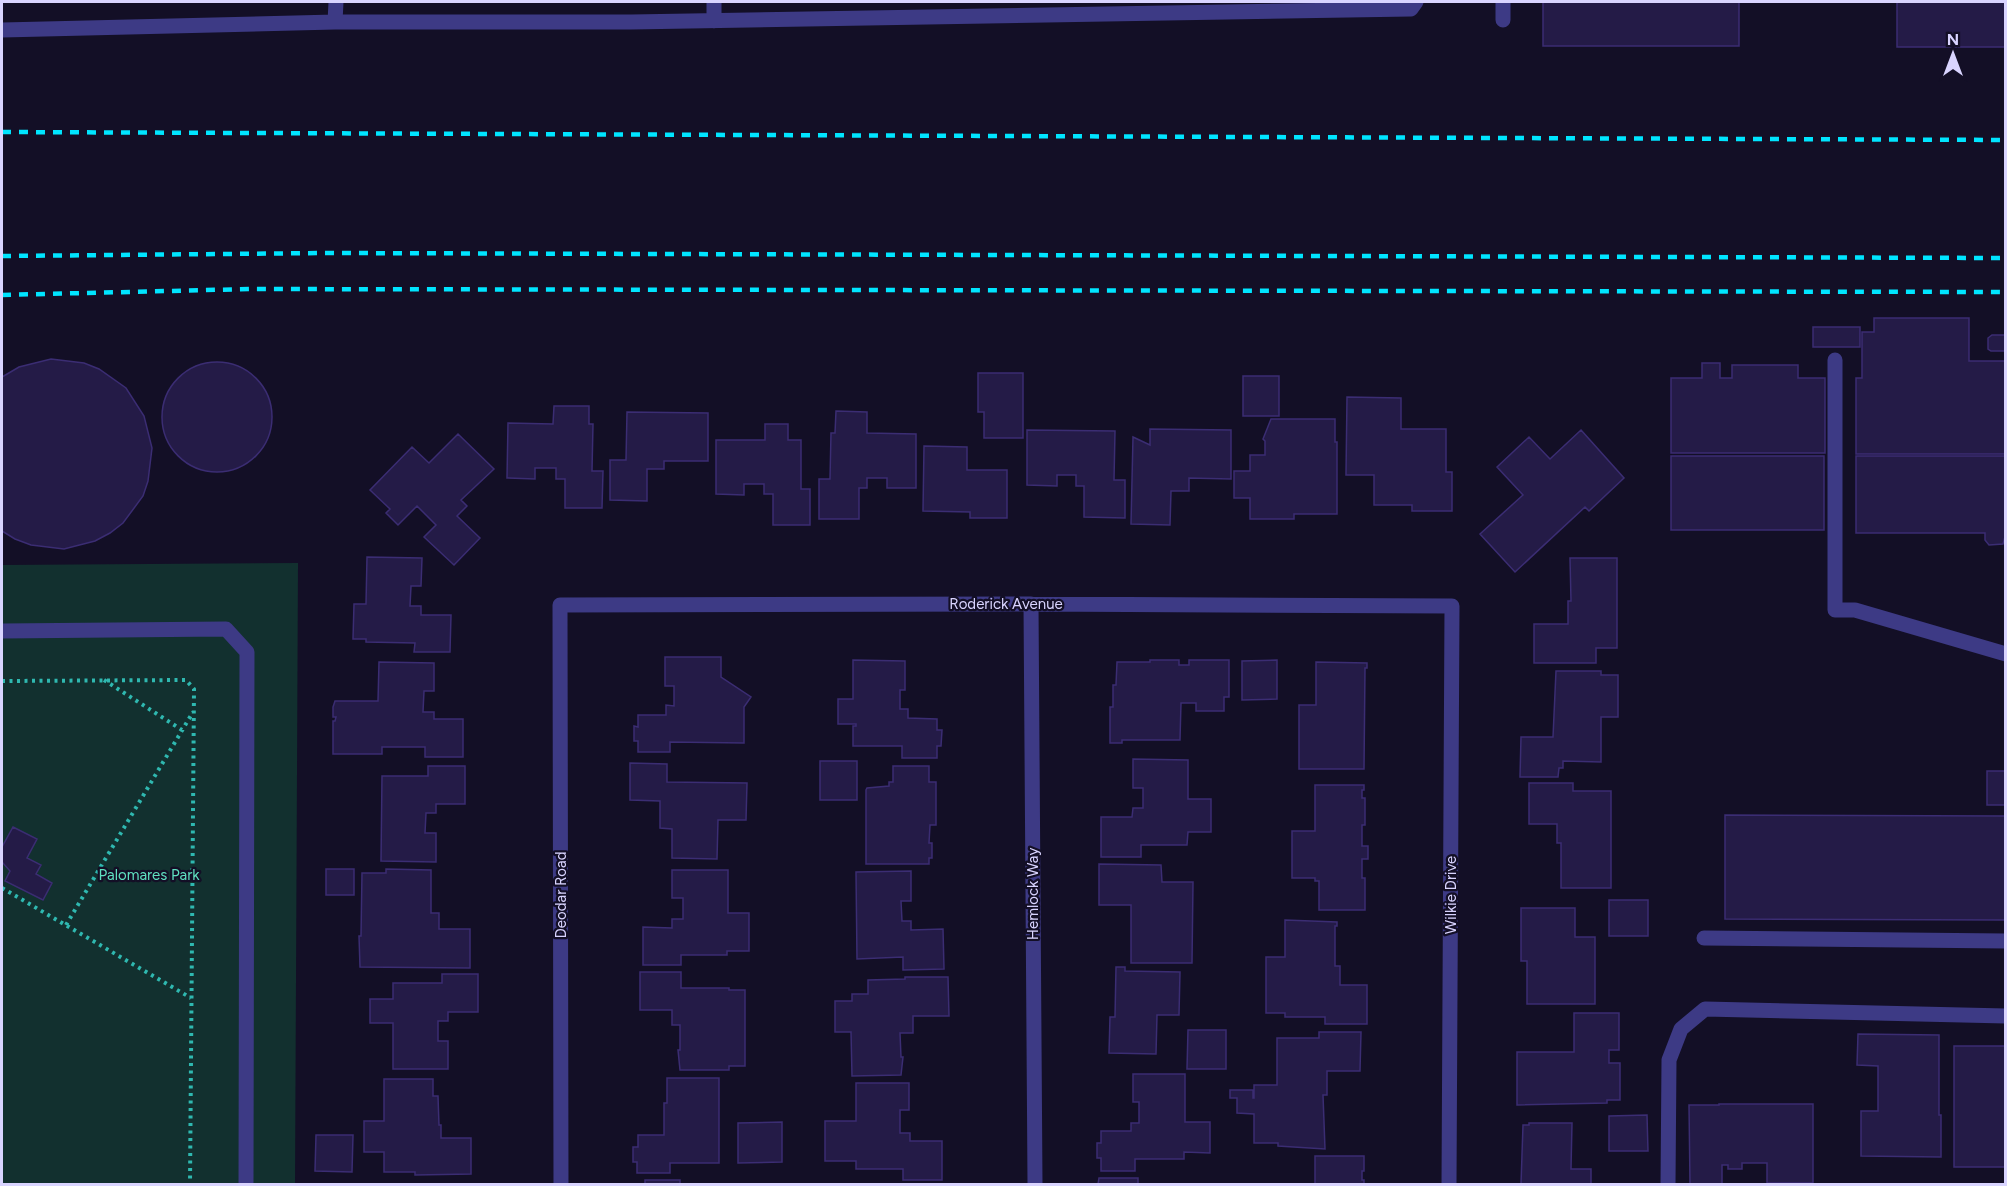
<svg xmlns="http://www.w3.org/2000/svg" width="2007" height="1186" font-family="Figtree,sans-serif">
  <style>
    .green { fill: #12302f }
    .building { fill: #241b47; stroke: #3b2d73; stroke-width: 1.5 }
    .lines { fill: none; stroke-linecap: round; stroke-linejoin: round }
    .path { stroke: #2fb8b0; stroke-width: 4; stroke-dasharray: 3 4.5; stroke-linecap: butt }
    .service { stroke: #3d3a85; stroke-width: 15 }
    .minor { stroke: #3d3a85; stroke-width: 15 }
    .rail { stroke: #00e5ff; stroke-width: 4.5; stroke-dasharray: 9 8; stroke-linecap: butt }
    .labels { text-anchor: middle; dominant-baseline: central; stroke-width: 4.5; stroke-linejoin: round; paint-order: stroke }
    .street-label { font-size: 15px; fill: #d9d4ff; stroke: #130f26 }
    .park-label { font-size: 15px; fill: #5fe0c0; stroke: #130f26 }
  </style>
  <rect width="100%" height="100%" fill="#130f26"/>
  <path class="green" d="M298,563L295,1184H2V565Z"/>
  <path class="building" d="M1543,2H1739V46H1543Z
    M1897,2H2006V47H1897Z
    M1874,318H1969V361H2006V454H1856V378H1862V332H1874Z
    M1813,327H1860V347H1813Z
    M1992,335H2006V351H1991L1988,349V338Z
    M51,359L84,363L99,369L126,388L144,416L152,448L148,481L143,496L123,523L110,533L95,541L64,549L31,545L15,539L2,531V377L19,367Z
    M162 417a55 55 0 1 1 110 0a55 55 0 1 1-110 0Z
    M1702,363H1720V378H1732V365H1798V378H1825V453H1671V378H1702Z
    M978,373H1023V438H984V412H978Z
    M1243,376H1279V416H1243Z
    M1347,397L1401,398V429H1446V472H1452V511H1412V505H1374V475H1346Z
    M554,406H589V424H593L592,471H603L602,508H565V479H556V468H535V479L507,478L508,423L553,424Z
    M836,411L867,412V433L916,434V488H887V478H867V488H859V519H819V479H830L831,433H835Z
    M627,412L708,413V461H664V469H647V501L610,500V460H626Z
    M1271,419H1335V442H1337V514H1294V519H1250V498H1234V471H1250V455H1265V441L1263,439Z
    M765,424H788V440H801V489H810V525H773V494H764V484H744V495L716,494V440H765Z
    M1150,429L1231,430V479L1189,478V491H1171L1170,525L1131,524L1133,437L1150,445Z
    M1027,430L1115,431L1114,480H1125V518L1084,517V486H1076V475H1057V486L1027,485Z
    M1581,430L1624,478L1589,511L1585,507L1515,572L1480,534L1523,495L1497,467L1529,437L1550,459Z
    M458,434L494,469L461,500L467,506L457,516L480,538L454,565L424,537L436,525L417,506L398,525L386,513L390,509L370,490L412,447L429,463Z
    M924,446L967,447V470H1007V518H970V512L923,511Z
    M1671,456H1824V530H1671Z
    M1856,456H2006V533L2003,544L1989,545L1985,540V533H1856Z
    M367,557L422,558L421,586H411L410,606H421V615H451L450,652H414L415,643L366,642V639H353L354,604H366Z
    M1570,558H1617V648H1596V663H1534V624H1568V601H1571Z
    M665,657H721V677L751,697L744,707V743L670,742V752H638V741H634V726L638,727V715H666V705L674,706V686H665Z
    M853,660L905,661V690H900V709H908V718L937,719V730H942L941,746H937V758H902V746H853V726H856V724H838V699H853Z
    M1150,660H1179V665H1189V660H1229V697H1224V711H1196V703H1181L1180,740H1122V743H1110V707H1113V685H1116L1117,662H1150Z
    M1277,660V699L1242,700V661Z
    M379,662L434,663V691H424L423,712H434V719H463V757H425V747H382V754H333V721H335L336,717H333V707L335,701H378Z
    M1316,662L1367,663V668H1365L1364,769H1299V705H1316Z
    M1556,671H1601V675H1618V717H1601V762L1563,761V768H1559L1558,777H1520L1521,737H1553Z
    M1133,759L1188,760V799H1211V832H1188L1187,845H1141V857H1101V817H1132L1133,808H1143V788H1133Z
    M820,761H857V800H820Z
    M630,763L667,764V782L747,783L746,820H718L717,859L672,858V829L660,828V801L630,800Z
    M428,766H465V804H436V813H426L425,833H436V862L381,861L382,776H428Z
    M893,766H929V782H936V825H930L929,843H932V858H929V864H866V790L867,788L889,786V782H893Z
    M1987,771H2006V805H1987Z
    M1529,783H1573V791H1611V888H1561V843H1557V824H1529Z
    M1315,785H1364V790H1362V798H1365V825H1362V846H1368V859H1362V878H1365V910H1319V881H1315V878H1292V831H1315Z
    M1725,815L2006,816V920L1725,919Z
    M13,827L37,839L27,858L41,865L36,874L52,883L43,900L5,881L10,871L2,862V847Z
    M1099,864L1161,865L1162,882H1193L1192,963H1131V905H1099Z
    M326,869H354V895H326Z
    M386,869L431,870V913H439V929H470V968L360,967L359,936H361L362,873H386Z
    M672,870H728V913H749V951H727V955H681V965H643V927L672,928V919H683V898H672Z
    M911,871V901H901L902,921H911V930L943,929L944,969L903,970V957L857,959L856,872Z
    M1609,900H1648V936H1609Z
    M1521,908H1575V937H1595V1004H1527V961H1521Z
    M1285,920L1337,922V926H1335V966H1340V985H1367V1024H1325V1017H1285V1013H1266V957H1285Z
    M1116,967H1125V971L1180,972L1179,1015H1157L1156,1054L1109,1053L1110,1017H1115Z
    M640,972H681V988H729V990H745V1066H729V1070H680L678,1050H680V1025H672V1010H640Z
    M442,974H478V1012H448V1021H438V1041H448V1069H393V1023H370V999H393V983H442Z
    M905,977H948L949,1016H913V1033H900L901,1057H903L901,1075L852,1076L851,1032H835V1001H852V994H868V980L905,979Z
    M1574,1013H1619V1050H1609V1063H1620V1100H1607V1103L1517,1105V1052H1574Z
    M1188,1030H1226V1069H1187Z
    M1319,1032H1361L1360,1071H1327V1095H1323L1325,1149L1278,1146V1143H1254V1114L1237,1113V1098H1230V1090H1253V1098H1254V1085H1277V1038H1319Z
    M1858,1034L1939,1035V1115H1941V1157L1861,1156V1111H1878V1066L1857,1065Z
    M1954,1046H2006V1167H1954Z
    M1133,1074H1185V1122H1210V1153L1184,1152V1159H1135V1171H1101V1158H1097V1143H1101V1131H1131V1123H1139V1102H1133Z
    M667,1078H719V1163H670V1173H637V1162H633V1147H638V1135H664V1103H667Z
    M384,1079H433V1096H438L439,1125H441V1138H471V1174L415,1175V1172H384V1152H364V1121H384Z
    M856,1083H909V1110H900V1133H910V1141H942V1180H903V1169H856V1161H825V1121H856Z
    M1719,1104H1813V1183H1767V1163H1742V1169H1728V1165H1722V1184H1690L1689,1105H1719Z
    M1647,1115L1648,1151H1609V1116Z
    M782,1122V1162L738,1163V1123Z
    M1529,1123H1572L1571,1169H1591V1184H1521L1523,1125H1529Z
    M316,1135H353L352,1172L315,1171Z
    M1315,1156H1364V1171H1362V1180H1364V1184H1315Z
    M1099,1178H1138V1184H1098Z
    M645,1180H680V1184H645Z"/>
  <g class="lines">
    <path class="path" d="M104,680L182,730
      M2,681L186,680L194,689L190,1184
      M2,888L191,998
      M66,925L193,712"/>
    <path class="service" d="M1503,20V2
      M1835,360V610H1855L2006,654
      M2,631L226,629L247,652L246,1184
      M1704,938L2006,941
      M1668,1184L1669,1060L1681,1029L1705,1009L2006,1016"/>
    <path class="minor" d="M714,2V21
      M335,22L336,2
      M2,30L335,22H631L1411,9L1416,2
      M1031,604L1035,1184
      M561,1184L560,605L1031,604L1452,606L1449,1184"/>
    <path class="rail" d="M2,132L2006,140
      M2,256L329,253L2006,258
      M2,295L251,289L2006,292"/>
  </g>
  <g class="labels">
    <g class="street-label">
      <text x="1006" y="604">Roderick Avenue</text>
      <text transform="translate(1033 894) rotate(-90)">Hemlock Way</text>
      <text transform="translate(561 895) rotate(-90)">Deodar Road</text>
      <text transform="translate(1451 895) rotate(-90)">Wilkie Drive</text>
    </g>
    <g class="park-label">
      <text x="149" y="875">Palomares Park</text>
    </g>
  </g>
  <rect width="2007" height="1186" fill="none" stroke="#d9d4ff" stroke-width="6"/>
  <g transform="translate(1953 54)" stroke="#130f26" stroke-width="4.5" paint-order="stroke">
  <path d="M0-4.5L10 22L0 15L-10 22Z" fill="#d9d4ff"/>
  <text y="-9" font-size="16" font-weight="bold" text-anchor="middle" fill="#d9d4ff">N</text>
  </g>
</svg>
